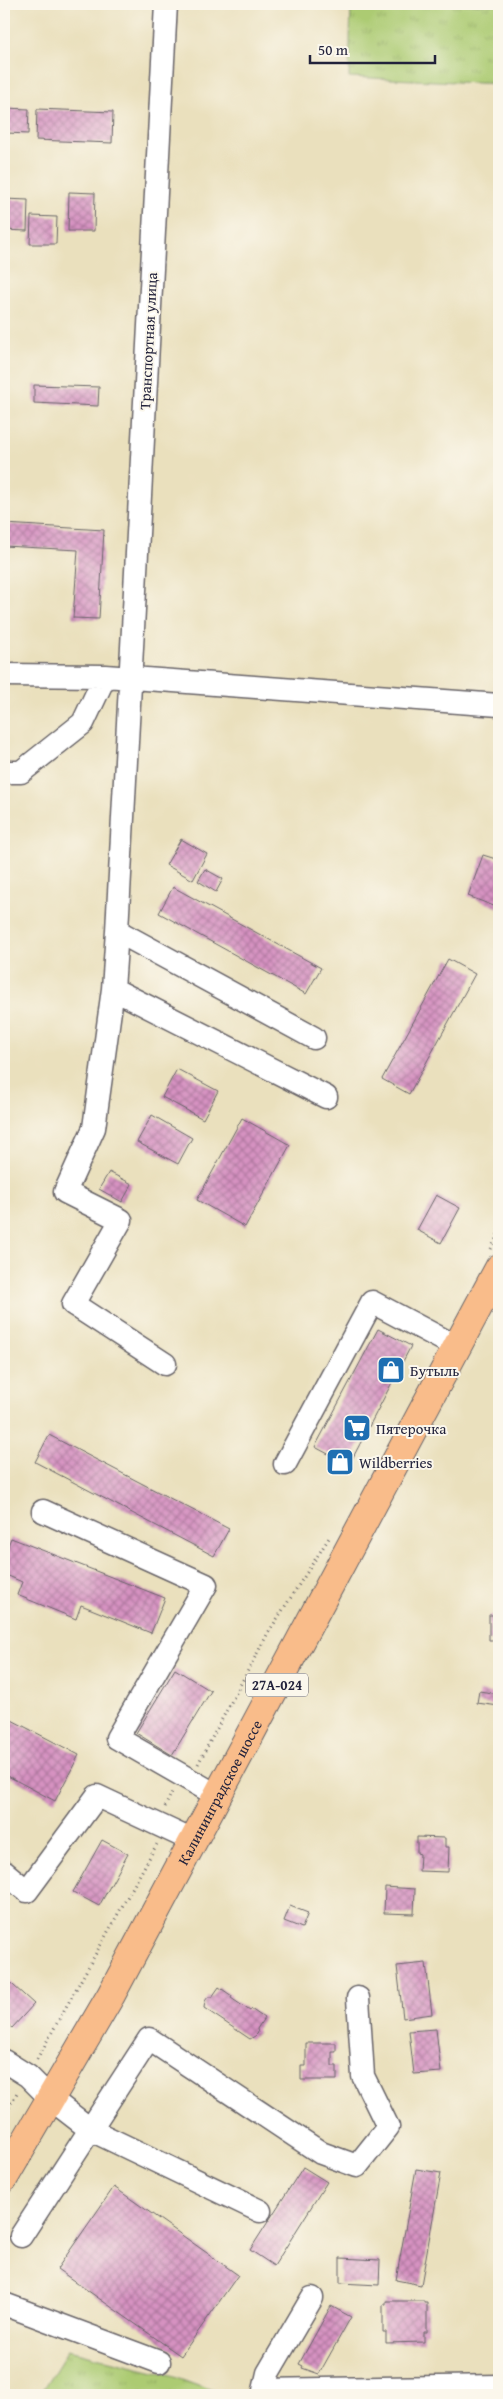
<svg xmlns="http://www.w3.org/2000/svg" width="503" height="2399" font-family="'Gentium Book Plus',serif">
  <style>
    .grass { fill: url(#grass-tufts); stroke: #677656 }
    .building { fill: url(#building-cross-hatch) }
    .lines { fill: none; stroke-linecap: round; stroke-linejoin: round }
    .minor-casing { stroke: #686468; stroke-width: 25 }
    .major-casing { stroke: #686468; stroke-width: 30 }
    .path { stroke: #686468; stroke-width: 3; stroke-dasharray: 1 4; stroke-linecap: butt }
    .minor { stroke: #fff; stroke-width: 22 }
    .major { stroke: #f9bc8a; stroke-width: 28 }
    .labels { text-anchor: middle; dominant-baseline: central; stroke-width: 4; stroke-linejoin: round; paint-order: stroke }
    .shield { fill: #fbf7ec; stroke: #636270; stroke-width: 1 }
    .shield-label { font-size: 14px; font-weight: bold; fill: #22223b }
    .street-label { font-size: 15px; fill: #22223b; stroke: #fbf7ec }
    .poi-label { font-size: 15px; fill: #22223b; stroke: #fbf7ec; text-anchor: start }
  </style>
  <defs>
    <pattern id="grass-tufts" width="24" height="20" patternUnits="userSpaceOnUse" patternTransform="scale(1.25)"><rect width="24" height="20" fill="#accb72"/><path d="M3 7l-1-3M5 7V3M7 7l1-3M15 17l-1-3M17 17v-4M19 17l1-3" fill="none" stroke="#94ae64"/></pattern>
    <pattern id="building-cross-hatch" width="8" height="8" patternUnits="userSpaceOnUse" patternTransform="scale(1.25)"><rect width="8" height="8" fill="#d692c1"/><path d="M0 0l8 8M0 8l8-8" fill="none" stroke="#ad779e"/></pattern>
  </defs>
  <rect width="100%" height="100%" fill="#fbf7ec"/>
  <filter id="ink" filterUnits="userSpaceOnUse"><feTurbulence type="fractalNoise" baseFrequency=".02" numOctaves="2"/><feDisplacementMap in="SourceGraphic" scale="10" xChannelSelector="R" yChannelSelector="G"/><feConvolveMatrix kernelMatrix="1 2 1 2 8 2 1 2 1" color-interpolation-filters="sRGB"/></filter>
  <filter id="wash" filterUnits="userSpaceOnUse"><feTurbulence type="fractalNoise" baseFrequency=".0096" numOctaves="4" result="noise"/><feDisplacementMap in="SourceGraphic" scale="20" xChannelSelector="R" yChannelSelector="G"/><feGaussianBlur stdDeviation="1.12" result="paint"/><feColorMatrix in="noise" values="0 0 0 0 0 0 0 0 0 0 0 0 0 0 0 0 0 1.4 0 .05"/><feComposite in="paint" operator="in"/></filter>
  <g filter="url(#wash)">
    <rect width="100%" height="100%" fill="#eae0bd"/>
    <path class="grass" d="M351,4H499V84L349,77Z
      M68,2350L171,2375L220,2393L219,2395H40Z"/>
    <g id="blocks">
      <path class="building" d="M4,108L29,109L28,134L7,133V143H4Z
        M37,109L113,112L112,143L36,140Z
        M69,192L95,193L94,231H68Z
        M4,199L28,200L27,231L4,230Z
        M31,216L57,217L56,244H30Z
        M34,385L99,387L98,406L34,403Z
        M5,524L104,530L99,619L73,618L78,550L4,546Z
        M181,839L207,854L193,880L166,865Z
        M483,855L499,860V908L468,896Z
        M205,869L223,879L216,892L198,881Z
        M173,887L321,968L306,994L159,913Z
        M448,959L475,974L409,1094L382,1079Z
        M177,1069L218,1091L203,1119L162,1097Z
        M152,1115L192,1138L178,1164L137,1142Z
        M242,1118L290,1145L245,1227L197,1200Z
        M109,1172L132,1184L122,1202L99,1189Z
        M436,1195L460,1208L441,1243L417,1230Z
        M378,1329L411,1346L349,1465L315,1447Z
        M49,1435L229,1529L214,1556L35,1462Z
        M11,1538L165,1598L151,1633L81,1605L76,1619L17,1595L22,1582L4,1574V1556Z
        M489,1615H499V1640H489Z
        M175,1669L211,1691L172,1755L136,1733Z
        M479,1691L499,1694V1706L477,1703Z
        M4,1716L79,1755L55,1801L4,1774Z
        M417,1837L445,1838V1847H449L448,1872L419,1871L420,1854L417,1853Z
        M102,1840L128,1854L99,1906L73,1892Z
        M385,1887L415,1889L414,1914L384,1913Z
        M290,1906L308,1913L302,1928L284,1921Z
        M426,1963L432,2014L403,2018L397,1966Z
        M4,1977L34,2004L12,2028L4,2021Z
        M219,1987L232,1996L231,1998L250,2011L251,2009L264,2018L257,2029L258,2033L255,2036L250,2039L204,2008L205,2001L208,1997H212Z
        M436,2029L441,2072L414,2074L409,2031Z
        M306,2043H336V2052H332V2066H337V2080H301V2066H306Z
        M303,2167L327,2182L274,2266L250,2250Z
        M416,2169L441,2173L421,2285L396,2280Z
        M114,2187L238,2275L181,2356L57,2269Z
        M340,2258L380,2260L379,2285L340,2283Z
        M386,2301H424V2303H427V2332H424V2342L386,2343V2332H383V2304H386Z
        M331,2306L351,2317L319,2374L302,2368L303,2366L299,2364Z"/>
    </g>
  </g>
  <g filter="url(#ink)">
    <use href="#blocks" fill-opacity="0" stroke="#686468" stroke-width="1"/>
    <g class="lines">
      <defs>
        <path id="minor" d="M166,4L117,931L314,1038
          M4,675L105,676L499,705
          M4,772H21L83,723L105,676
          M117,931L113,989L94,1128L65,1192L121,1220L73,1304L165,1364
          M113,989L326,1097
          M285,1464L372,1302L457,1347
          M43,1511L206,1585L117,1738L218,1796
          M4,1872L27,1891L97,1796L193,1841
          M4,2061L28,2076L51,2099L91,2130L260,2211
          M21,2236L149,2039L321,2153L357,2166L388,2127L363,2076L358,1998
          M4,2304L159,2362
          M264,2390L499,2386
          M263,2395L268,2373L312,2298"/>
        <g id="major">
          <path id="s1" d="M4,2178L111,1995L499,1268"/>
        </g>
      </defs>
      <use href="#minor" class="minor-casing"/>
      <use href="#major" class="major-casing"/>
      <path class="path" d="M491,1249L499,1232
        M198,1764L268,1633L329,1538
        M165,1807L173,1790
        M37,2059L157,1844
        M4,2116L18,2091"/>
      <use href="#minor" class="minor"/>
      <use href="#major" class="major"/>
    </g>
  </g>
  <defs>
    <symbol id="shop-square" viewBox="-11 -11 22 22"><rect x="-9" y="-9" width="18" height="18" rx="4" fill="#1f6fb2" stroke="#fbf7ec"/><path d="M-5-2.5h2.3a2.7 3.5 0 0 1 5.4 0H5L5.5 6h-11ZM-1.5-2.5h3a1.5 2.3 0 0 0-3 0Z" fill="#fff"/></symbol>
    <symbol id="supermarket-square" viewBox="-11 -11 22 22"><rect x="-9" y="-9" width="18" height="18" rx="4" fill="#1f6fb2" stroke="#fbf7ec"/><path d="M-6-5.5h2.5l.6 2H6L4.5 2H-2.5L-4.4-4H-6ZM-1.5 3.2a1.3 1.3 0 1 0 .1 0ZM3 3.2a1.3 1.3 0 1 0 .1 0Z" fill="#fff"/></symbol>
  </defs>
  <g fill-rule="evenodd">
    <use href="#shop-square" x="375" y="1354" width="32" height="32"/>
    <use href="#supermarket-square" x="341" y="1412" width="32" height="32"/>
    <use href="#shop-square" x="324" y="1446" width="32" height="32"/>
  </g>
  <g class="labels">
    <rect class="shield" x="246" y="1673.5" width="62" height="23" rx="4"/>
    <g class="shield-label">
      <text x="277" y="1685">27А-024</text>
    </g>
    <g class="street-label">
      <text transform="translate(148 341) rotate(-87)">Транспортная улица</text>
      <text stroke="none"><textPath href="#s1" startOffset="442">Калининградское шоссе</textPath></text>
    </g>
    <g class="poi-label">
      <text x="410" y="1370">Бутыль</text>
      <text x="376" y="1428">Пятерочка</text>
      <text x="359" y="1462">Wildberries</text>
    </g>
  </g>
  <rect width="503" height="2399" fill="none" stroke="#fbf7ec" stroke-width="20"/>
  <path d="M310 55v8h125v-8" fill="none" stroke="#22223b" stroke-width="2.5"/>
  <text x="318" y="55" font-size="15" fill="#22223b" stroke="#fbf7ec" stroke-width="4" paint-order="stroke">50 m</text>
</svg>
